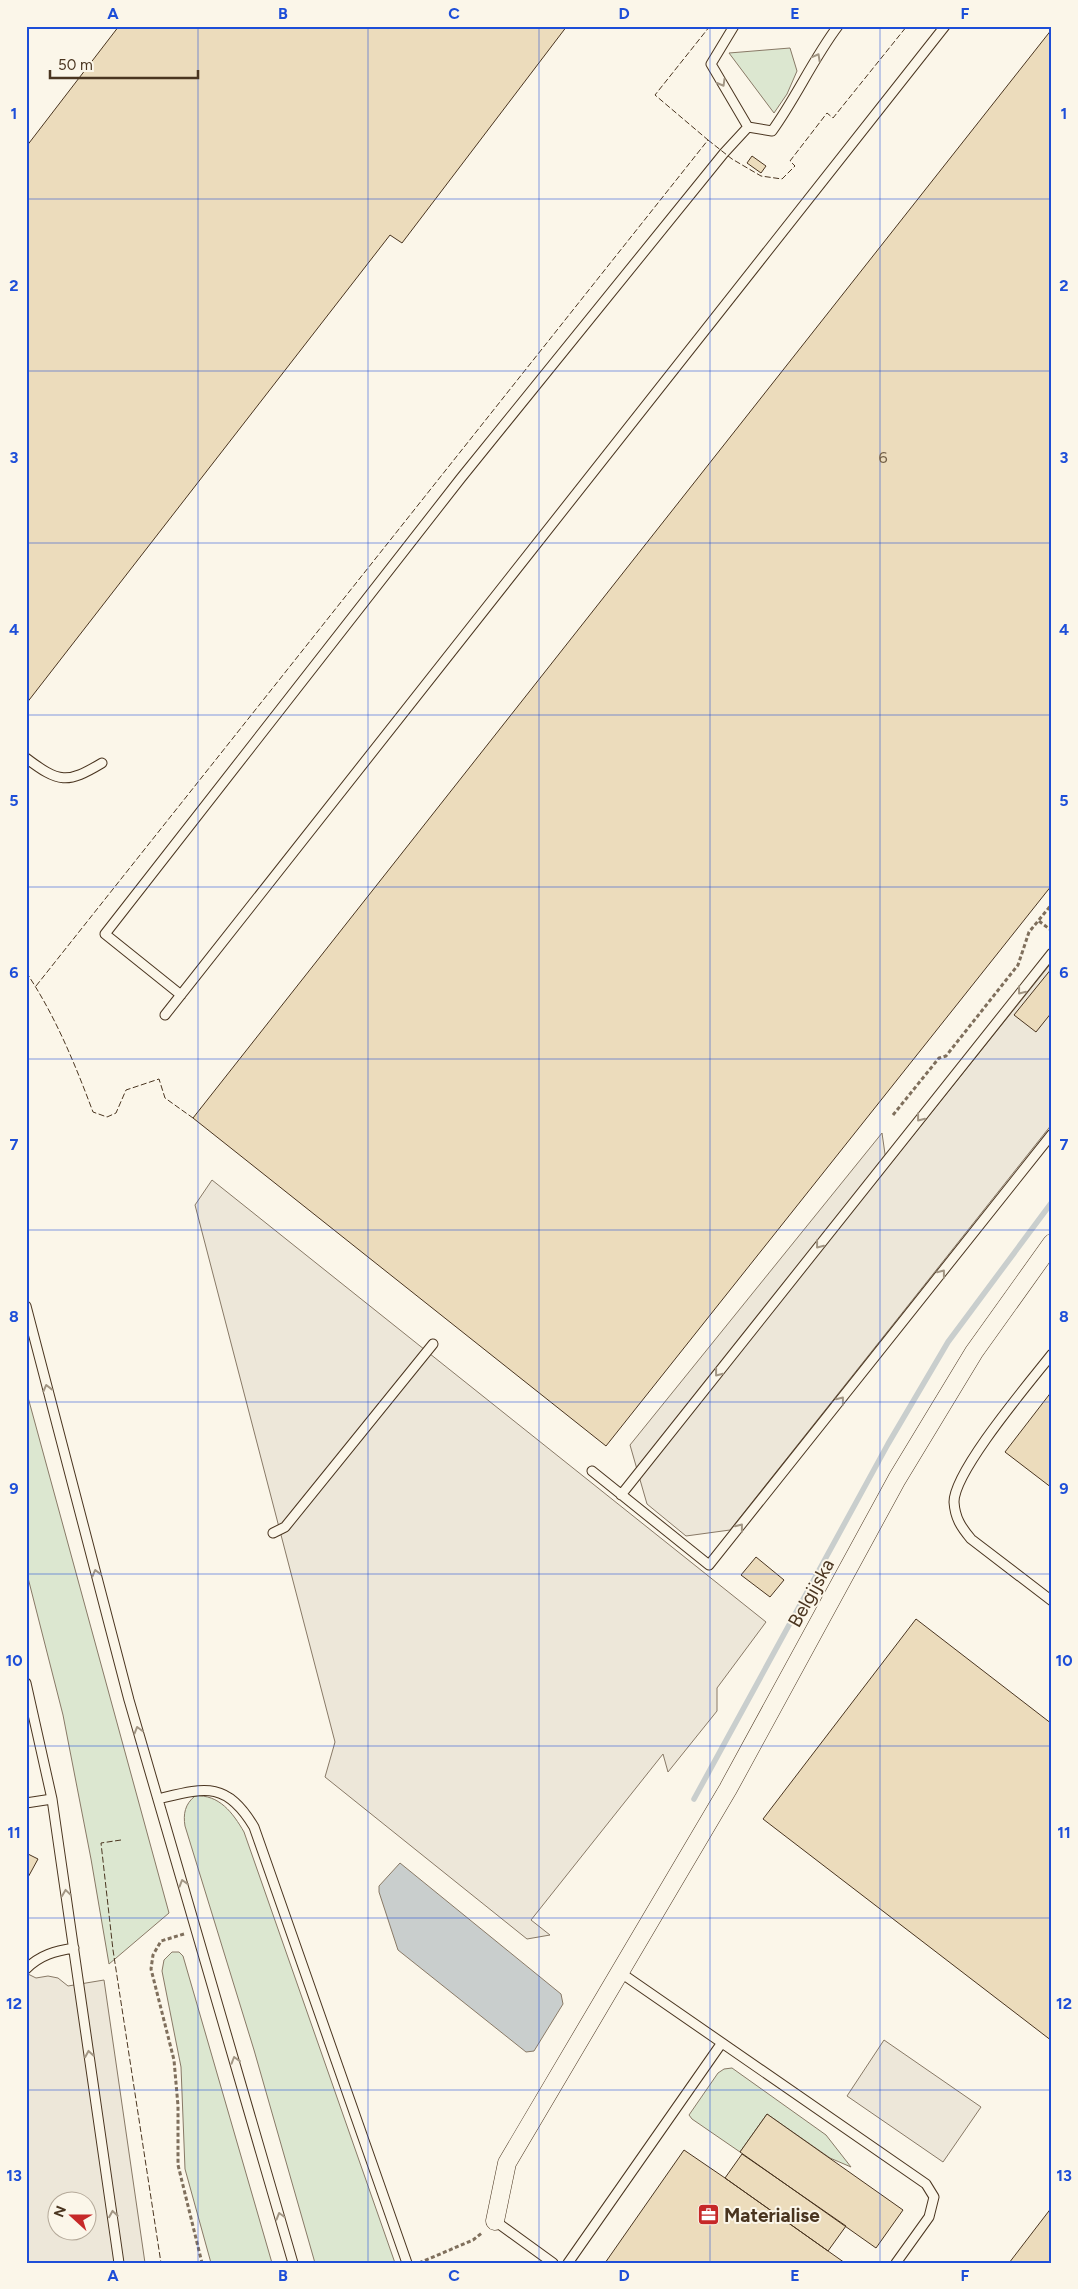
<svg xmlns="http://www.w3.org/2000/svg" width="1078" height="2289" font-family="Figtree,sans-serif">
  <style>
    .green { fill: #dce7d0; stroke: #887966 }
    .parking { fill: #ede7d9; stroke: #887966; fill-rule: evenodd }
    .water { fill: #c9cecd; stroke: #887966 }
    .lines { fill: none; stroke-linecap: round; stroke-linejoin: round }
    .stream { stroke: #c9cecd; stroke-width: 5.5 }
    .building { fill: #ecdcbc; stroke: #4a3520 }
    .lane-casing { stroke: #4a3520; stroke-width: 11 }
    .street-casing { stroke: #4a3520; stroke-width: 19 }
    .path { stroke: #7f6f5c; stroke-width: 3; stroke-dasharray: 4 2.5; stroke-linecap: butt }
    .lane { stroke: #fbf6e9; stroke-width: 9 }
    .street { stroke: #fbf6e9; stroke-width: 18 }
    .fence { stroke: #4a3520; stroke-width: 1; stroke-dasharray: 6 2.5; stroke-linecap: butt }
    .oneway { stroke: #a29684 }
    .grid { fill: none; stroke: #1d4ed8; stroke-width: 1; stroke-opacity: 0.55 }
    .labels { text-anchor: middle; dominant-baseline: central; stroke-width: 4; stroke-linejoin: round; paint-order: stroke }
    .number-label { font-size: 16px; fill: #725f47 }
    .street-label { font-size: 19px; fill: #4a3520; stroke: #fbf6e9 }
    .poi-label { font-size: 19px; font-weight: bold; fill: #4a3520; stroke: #fbf6e9; text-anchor: start }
    .neatline { fill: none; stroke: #1d4ed8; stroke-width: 2 }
    .grid-label { font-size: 16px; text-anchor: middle; font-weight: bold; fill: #1d4ed8 }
  </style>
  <rect width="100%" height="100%" fill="#fbf6e9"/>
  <path class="green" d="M790,48L797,71L787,94L774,113L729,53Z
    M26,1390L169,1913L109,1964L91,1859L63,1715L26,1570Z
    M195,1796C219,1794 233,1813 244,1832L395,2263H315L254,2050L185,1826C183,1814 185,1804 195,1796Z
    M172,1952H179L183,1956L272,2263H211L185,2169L181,2067L162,1971L164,1960Z
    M732,2068L826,2135L851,2167L830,2158L767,2114L740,2152L692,2119L689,2115L718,2073L724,2069Z"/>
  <path class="parking" d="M1052,962V1124L730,1530L686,1536L647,1504L630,1445L882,1133L887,1168Z
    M212,1180L766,1622L717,1688V1711L668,1772L663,1754L531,1920L550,1935L527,1939L325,1777L335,1742L195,1205Z
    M26,1973L36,1978L48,1976L58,1978L68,1986L104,1980L145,2263H26ZM58,2202H88V2232H58Z
    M884,2040L981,2107L943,2162L847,2096Z"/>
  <path class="water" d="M400,1863L561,1994L563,2004L534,2051L526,2052L398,1950L379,1892V1886Z"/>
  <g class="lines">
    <path class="stream" d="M694,1799L888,1444L948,1342L1052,1202"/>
  </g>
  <path class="building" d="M119,26H567L402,243L390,235L26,704V147Z
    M1052,29V885L606,1446L193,1118Z
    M752,156L766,166L761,173L747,163Z
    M1052,968V1012L1036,1032L1014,1015Z
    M1052,1391V1488L1005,1452Z
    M756,1557L784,1580L770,1597L741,1575Z
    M916,1619L1052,1724V2041L763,1819Z
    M26,1853L38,1859L26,1881Z
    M767,2114L903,2210L876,2248L740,2152Z
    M684,2150L725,2178L845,2263H605Z
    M742,2154L846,2226L828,2251L725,2178Z
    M1052,2207V2263H1009Z"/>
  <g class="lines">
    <defs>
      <path id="lane" d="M734,26L711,64L748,127L772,131C796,98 813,59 838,26
        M26,758C59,783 67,784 102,763
        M181,995L105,934L461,478L724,153L748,127
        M165,1015L945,26
        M26,1306L129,1700L293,2263
        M1052,1354C1030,1382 954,1471 954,1502C955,1518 961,1527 971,1539L1052,1601
        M592,1471L709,1565L1052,1134
        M621,1495L1052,953
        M273,1533L285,1527L433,1344
        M26,1683L52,1799L119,2263
        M158,1799C204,1788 226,1780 254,1827L407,2263
        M26,1803L52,1799
        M26,1969C40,1955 55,1951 74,1948
        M621,1973L926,2184L934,2197L929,2217L896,2263
        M495,2221L553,2263
        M568,2263L721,2044"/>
      <path id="street" d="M495,2221L507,2163L728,1789L897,1479L974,1352L1052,1243"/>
    </defs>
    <use href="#lane" class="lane-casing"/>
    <use href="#street" class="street-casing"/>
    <path class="path" d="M1039,921L1052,931
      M893,1115L939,1058L946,1056L1018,965L1029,932L1052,904
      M184,1934L161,1941L153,1955L151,1969L174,2060L178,2106V2165L202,2263
      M419,2263L473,2240L483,2232"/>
    <use href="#lane" class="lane"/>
    <use href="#street" class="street"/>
    <path class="fence" d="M708,140L732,159L761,176L782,179L795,166L790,161L827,113L833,118L907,26
      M26,972C55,1015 75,1064 93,1112L107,1117L116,1113L126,1090L159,1079L165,1098L193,1118
      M36,986L708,140L655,95L710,26
      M121,1840L101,1843L113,1950L161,2263"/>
  </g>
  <defs><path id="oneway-chevron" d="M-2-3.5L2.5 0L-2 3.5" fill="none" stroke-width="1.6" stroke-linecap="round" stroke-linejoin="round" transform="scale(1.25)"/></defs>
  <g class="oneway">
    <use href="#oneway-chevron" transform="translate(817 57) rotate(-61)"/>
    <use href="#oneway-chevron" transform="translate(722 83) rotate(60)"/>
    <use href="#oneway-chevron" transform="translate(1021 991) rotate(128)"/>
    <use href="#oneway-chevron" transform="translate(920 1118) rotate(128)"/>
    <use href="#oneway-chevron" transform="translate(819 1245) rotate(128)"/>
    <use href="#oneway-chevron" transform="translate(942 1273) rotate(-52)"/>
    <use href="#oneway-chevron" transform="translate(718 1373) rotate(128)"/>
    <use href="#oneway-chevron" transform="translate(47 1388) rotate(-104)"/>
    <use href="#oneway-chevron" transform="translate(841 1400) rotate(-52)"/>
    <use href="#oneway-chevron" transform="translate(740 1527) rotate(-52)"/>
    <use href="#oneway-chevron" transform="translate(96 1573) rotate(-104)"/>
    <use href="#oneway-chevron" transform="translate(138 1730) rotate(-106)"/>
    <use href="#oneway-chevron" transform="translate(183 1883) rotate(-107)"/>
    <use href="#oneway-chevron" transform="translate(66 1893) rotate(-98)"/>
    <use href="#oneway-chevron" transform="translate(89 2054) rotate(-99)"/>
    <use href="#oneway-chevron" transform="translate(235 2060) rotate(-107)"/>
    <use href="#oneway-chevron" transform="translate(113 2214) rotate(-99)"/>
    <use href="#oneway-chevron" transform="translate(280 2216) rotate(-106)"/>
  </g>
  <path class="grid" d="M198,26V2263M368,26V2263M539,26V2263M710,26V2263M880,26V2263M26,199H1052M26,371H1052M26,543H1052M26,715H1052M26,887H1052M26,1059H1052M26,1230H1052M26,1402H1052M26,1574H1052M26,1746H1052M26,1918H1052M26,2090H1052"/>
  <defs>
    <symbol id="office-square" viewBox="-11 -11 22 22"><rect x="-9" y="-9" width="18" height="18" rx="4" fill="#c62828" stroke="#fbf6e9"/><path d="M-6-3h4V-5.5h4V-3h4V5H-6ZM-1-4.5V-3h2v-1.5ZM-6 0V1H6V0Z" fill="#fff"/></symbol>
  </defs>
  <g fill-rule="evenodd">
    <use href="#office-square" x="696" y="2202" width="25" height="25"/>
  </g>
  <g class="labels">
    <g class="number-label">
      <text x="883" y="457">6</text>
    </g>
    <g class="street-label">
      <text transform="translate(811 1593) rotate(-61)">Belgijska</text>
    </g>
    <g class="poi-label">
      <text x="724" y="2215">Materialise</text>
    </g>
  </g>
  <rect width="1078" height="2289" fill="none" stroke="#fbf6e9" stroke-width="55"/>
  <g transform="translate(72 2216) rotate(291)"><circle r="24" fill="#fbf6e9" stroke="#b4a999"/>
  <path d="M0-4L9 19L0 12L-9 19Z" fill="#c62828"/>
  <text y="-8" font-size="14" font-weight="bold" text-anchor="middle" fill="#4a3520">N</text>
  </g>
  <path d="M50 70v8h148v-8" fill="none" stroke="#4a3520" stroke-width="2.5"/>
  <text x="58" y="70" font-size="15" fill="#4a3520" stroke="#fbf6e9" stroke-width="4" paint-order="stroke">50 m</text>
  <rect x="28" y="28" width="1022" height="2234" class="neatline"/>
  <g class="grid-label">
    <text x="113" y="19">A</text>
    <text x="283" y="19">B</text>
    <text x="454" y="19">C</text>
    <text x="624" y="19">D</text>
    <text x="795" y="19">E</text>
    <text x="965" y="19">F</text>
    <text x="14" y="119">1</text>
    <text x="1064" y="119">1</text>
    <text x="14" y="291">2</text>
    <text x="1064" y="291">2</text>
    <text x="14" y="463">3</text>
    <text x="1064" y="463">3</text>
    <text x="14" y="635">4</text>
    <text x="1064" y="635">4</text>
    <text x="14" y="806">5</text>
    <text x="1064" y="806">5</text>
    <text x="14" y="978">6</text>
    <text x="1064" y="978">6</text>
    <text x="14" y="1150">7</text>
    <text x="1064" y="1150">7</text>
    <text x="14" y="1322">8</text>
    <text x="1064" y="1322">8</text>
    <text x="14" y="1494">9</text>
    <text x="1064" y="1494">9</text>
    <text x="14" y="1666">10</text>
    <text x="1064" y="1666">10</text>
    <text x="14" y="1838">11</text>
    <text x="1064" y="1838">11</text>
    <text x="14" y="2009">12</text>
    <text x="1064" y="2009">12</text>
    <text x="14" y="2181">13</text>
    <text x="1064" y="2181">13</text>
    <text x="113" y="2281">A</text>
    <text x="283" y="2281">B</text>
    <text x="454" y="2281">C</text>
    <text x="624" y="2281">D</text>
    <text x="795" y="2281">E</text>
    <text x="965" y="2281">F</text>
  </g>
</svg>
